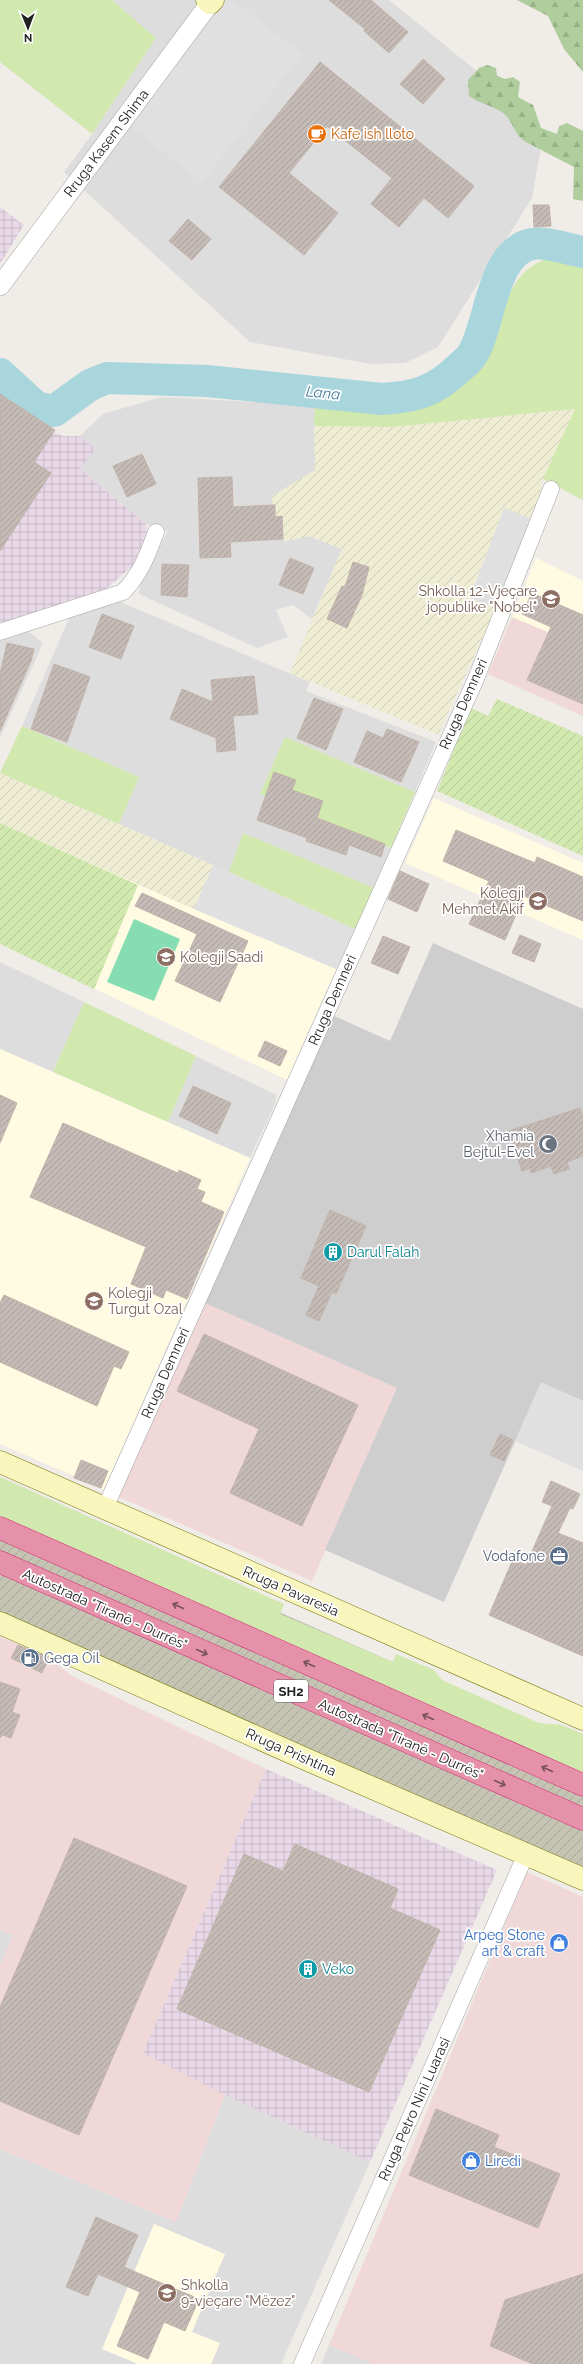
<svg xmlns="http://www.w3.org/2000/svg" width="583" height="2364" font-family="Raleway,sans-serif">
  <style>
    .residential { fill: #dedddd }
    .commercial { fill: #f0d7d8 }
    .industrial { fill: url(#industrial-grid) }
    .education { fill: #fefbe2 }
    .religious { fill: #cecece }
    .construction { fill: url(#construction-furrows) }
    .farmland { fill: url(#farmland-furrows) }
    .grass { fill: #d1e8af }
    .forest { fill: url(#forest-firs) }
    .garden { fill: url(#garden-furrows) }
    .pitch { fill: #87ddb3 }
    .parking { fill: #e0e0e0 }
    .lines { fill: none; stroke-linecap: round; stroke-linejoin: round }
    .river { stroke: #a9d6dc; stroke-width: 32 }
    .building { fill: url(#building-hatch); stroke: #c2b2a9 }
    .minor-casing { stroke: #a4a4a4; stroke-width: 17 }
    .tertiary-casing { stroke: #a4a4a4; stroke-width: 20 }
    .secondary-casing { stroke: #757608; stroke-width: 23 }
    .motorway-casing { stroke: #d62c77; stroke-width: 23 }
    .minor { stroke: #fff; stroke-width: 16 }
    .tertiary { stroke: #fff; stroke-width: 19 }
    .secondary { stroke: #f8f5bd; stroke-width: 22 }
    .motorway { stroke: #e591a9; stroke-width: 22 }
    .oneway { stroke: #79535e }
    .labels { text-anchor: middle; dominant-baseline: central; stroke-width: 3.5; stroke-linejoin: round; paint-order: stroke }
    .shield { fill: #fff; stroke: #636363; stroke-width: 1 }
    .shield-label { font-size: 13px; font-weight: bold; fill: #202020 }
    .food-label { font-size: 14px; fill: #c56008; stroke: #fff; text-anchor: start }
    .street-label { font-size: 14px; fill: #202020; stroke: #fff }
    .education-label { font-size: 14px; fill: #785e54; stroke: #fff; text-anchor: start }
    .worship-label { font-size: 14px; fill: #5b616d; stroke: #fff; text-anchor: end }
    .culture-label { font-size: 14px; fill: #0d838f; stroke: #fff; text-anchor: start }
    .service-label { font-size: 14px; fill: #4e5e75; stroke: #fff; text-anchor: end }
    .shop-label { font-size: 14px; fill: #366cbe; stroke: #fff; text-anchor: end }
    .water-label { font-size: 15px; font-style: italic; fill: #487b9e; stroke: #fff }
  </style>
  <defs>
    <pattern id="industrial-grid" width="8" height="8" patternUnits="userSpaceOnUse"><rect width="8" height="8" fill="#e9d9e8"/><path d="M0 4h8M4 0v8" fill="none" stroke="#c8bac7"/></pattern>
    <pattern id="construction-furrows" width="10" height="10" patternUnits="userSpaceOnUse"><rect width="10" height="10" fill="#c5c3b2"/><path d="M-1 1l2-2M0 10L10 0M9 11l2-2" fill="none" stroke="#a9a799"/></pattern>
    <pattern id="farmland-furrows" width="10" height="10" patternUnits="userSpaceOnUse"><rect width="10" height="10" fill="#eeedd3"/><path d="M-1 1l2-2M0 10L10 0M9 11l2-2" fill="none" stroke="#cccbb5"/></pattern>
    <pattern id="forest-firs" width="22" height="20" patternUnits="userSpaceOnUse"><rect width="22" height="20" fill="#b0ce9d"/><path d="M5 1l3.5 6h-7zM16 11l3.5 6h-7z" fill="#97b187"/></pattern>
    <pattern id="garden-furrows" width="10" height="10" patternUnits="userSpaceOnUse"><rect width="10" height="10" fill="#d1e8af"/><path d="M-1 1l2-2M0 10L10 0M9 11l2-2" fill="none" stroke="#b3c796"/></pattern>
    <pattern id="building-hatch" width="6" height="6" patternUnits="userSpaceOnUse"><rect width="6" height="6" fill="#c5bbb6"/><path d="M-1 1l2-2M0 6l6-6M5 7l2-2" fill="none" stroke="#a9a09c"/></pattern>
  </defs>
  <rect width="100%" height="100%" fill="#f0ece7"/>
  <path class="residential" d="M112,0H389L526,111L542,142L532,198L438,347L405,363L371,364L250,342L64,172L92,134L156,38Z
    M161,397L315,405V470L282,516L309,536L342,549L312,619L293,605L276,610L288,637L257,648L139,594L140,581L168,531L146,524L80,469L96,449L80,436L103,414Z
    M118,601L310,682L306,691L436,742L415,792L285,737L260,794L391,848L374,888L243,833L229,872L119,824L139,777L22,726L71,614Z
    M28,631L43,643L0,738V641Z
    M0,962L84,1002L53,1072L0,1049Z
    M196,1056L276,1095L275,1104L250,1158L168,1122Z
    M0,1930L13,1935L0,1966Z
    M225,2095L370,2162L281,2364H0V2149L176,2222Z
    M329,2345L379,2364H321Z"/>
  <path class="commercial" d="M512,617L583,647V716L488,674Z
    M205,1303L397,1388L312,1581L119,1497Z
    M0,1636L49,1658L72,1676L266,1769L143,2053L225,2095L176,2222L0,2149V1966L13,1935L0,1930Z
    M527,1872L583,1897V2364H373L329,2345Z"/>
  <path class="industrial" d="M0,207L24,225L0,264Z
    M0,394L47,430L63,436H80L96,449L80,469L146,524L147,533L134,565L106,589L0,626Z
    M266,1769L497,1870L370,2162L225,2095L143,2053Z"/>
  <path class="education" d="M536,558L583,581V647L512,617Z
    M434,798L583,863V940L405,863Z
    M0,823L194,909L336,969L287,1080L0,944Z
    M0,1049L250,1158L104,1489L0,1444Z
    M154,2224L225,2254L192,2332L220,2343L211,2364H138L102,2349Z"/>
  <path class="religious" d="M433,943L583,1009V1401L541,1383L444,1602L325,1550L397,1388L205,1303L332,1015L390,1041Z"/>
  <path class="construction" d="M0,1489L583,1746V1879L0,1623Z"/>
  <path class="farmland" d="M575,409L543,479L535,520L504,508L470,598L496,608L438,735L290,673L342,549L309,536L284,542L282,516L274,517L272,496L315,470L314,426L392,427Z
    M0,773L213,865L194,909L0,823Z"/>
  <path class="grass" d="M0,0H112L156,38L92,134L0,62Z
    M548,258L583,264V500L543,479L575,409L392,427L314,426L315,405C350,406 394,412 428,403C437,401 445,392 452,385C468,372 481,358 491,339C511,304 505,275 548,258Z
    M22,726L139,777L119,824L0,773Z
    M285,737L415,792L391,848L260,794Z
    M243,833L374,888L357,930L229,872Z
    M84,1002L196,1056L168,1122L53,1072Z
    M0,1477L284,1604L280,1614L393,1662L396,1654L434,1670L442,1680L539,1723L562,1725L583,1734V1775L0,1518Z"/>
  <path class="forest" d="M517,0H583V72L564,49L548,16Z
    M487,65L496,68L497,76L505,79L513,77L520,82L518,97L533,105L541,128L557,134L559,126L567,123L583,131V201L573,199L574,167L524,141C514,133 513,121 503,113C492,105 480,104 469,96L468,80L479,68Z"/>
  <path class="garden" d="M497,699L583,736V856L437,791L471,708L488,716Z
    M0,823L138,885L94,989L0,944Z"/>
  <path class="pitch" d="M134,919L180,939L154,1001L107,982Z"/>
  <path class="parking" d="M227,0H233L302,54L202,182L129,125Z
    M504,508L535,520L496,608L470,598Z
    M213,865L357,930L336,969L194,909Z
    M541,1382L583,1401V1471L515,1441Z"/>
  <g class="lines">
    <path class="river" d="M0,374L36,407L54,411L90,385L107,378L207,381L382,399C415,397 434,392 459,368C463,364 469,360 472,355C491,325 491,252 532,244C543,241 571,250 583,252"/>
  </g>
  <path class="building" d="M329,0H371L408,32L389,53L364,31L365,29Z
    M423,59L445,79L423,104L400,84Z
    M320,62L474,186L448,218L424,198L399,227L371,204L392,178L327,126L289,173L338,213L304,255L219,187Z
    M533,205H549L551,226L534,227Z
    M188,219L211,239L192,260L169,241Z
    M0,394L55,430L34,462L51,473L0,551Z
    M142,454L156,484L127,497L113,466Z
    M232,477L233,507L275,505V517L282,516L283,539L230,542L231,557L200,558L198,478Z
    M290,558L314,568L303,594L279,585Z
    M353,562L369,567L362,595L347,628L327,619L342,586L345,587Z
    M162,564L189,565L187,597L161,595Z
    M532,593L583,615V704L527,680L551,627L522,614Z
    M102,614L134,626L121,659L89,647Z
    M7,643L34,649L31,661L0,731V674Z
    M54,664L90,677L67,742L31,729Z
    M254,676L258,714L233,716L236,750L217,752L216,738L170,719L182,689L213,702L211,680Z
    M314,698L343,709L326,750L297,738Z
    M387,729L419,742L401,782L354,762L367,731L383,738Z
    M274,772L296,780L292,790L323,801L317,818L385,844L381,857L349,845L346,855L306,841L307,838L257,820Z
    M456,830L535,863L537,857L583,877V921L524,896L505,940L469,924L489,881L443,861Z
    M400,871L429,884L417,912L388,899Z
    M142,893L248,941L220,1002L175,981L197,934L135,906Z
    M520,935L541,944L534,962L512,953Z
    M383,936L410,947L398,974L371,963Z
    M265,1041L287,1051L280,1066L258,1056Z
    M193,1086L231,1103L217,1134L179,1116Z
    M0,1095L17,1103L0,1143Z
    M580,1108L583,1118V1156L567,1162L569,1169L554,1174L551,1166L531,1173L530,1168L522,1171L509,1131Z
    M63,1123L178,1173L179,1170L201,1180L197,1189L205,1192L201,1202L224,1212L187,1299L166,1290L163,1298L131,1284L146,1247L30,1197Z
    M330,1210L366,1226L336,1294L332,1292L319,1321L306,1315L319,1286L301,1278Z
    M4,1295L129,1352L121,1369L114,1366L97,1406L0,1362V1303Z
    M204,1334L358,1405L302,1526L230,1493L259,1429L177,1391Z
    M500,1434L513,1440L504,1461L490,1455Z
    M81,1460L108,1471L101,1488L74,1478Z
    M551,1481L580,1494L573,1509L570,1508L558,1533L583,1543V1656L489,1615L513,1559L526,1565L552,1506L542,1502Z
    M18,1645L49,1658L42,1673L11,1658Z
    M0,1682L20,1689L12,1712L20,1715L11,1738L3,1735L0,1738Z
    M74,1838L187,1886L79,2135L0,2101V2007Z
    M295,1844L398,1889L390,1908L440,1930L369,2092L177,2009L244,1854L283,1871Z
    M436,2109L499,2135L494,2147L560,2174L538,2228L409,2175Z
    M96,2217L138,2235L124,2267L199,2299L185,2331L164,2322L148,2359L117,2346L140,2292L98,2274L88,2296L66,2287Z
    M583,2274V2364H533L490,2346L505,2300Z"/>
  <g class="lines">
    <defs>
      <path id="minor" d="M0,632L123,592C140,575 148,554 156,532
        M105,1508L475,681L551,489
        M302,2364L526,1854"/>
      <path id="tertiary" d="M0,286L210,3"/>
      <path id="secondary" d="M207,0L210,3L213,0
        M0,1462L583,1719
        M0,1623L310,1761L583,1879"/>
      <path id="motorway" d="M0,1528L583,1785
        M0,1562L583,1819"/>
    </defs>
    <use href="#minor" class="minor-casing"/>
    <use href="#tertiary" class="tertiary-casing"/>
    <use href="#secondary" class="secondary-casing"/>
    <use href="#motorway" class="motorway-casing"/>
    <use href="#minor" class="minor"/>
    <use href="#tertiary" class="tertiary"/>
    <use href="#secondary" class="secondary"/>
    <use href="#motorway" class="motorway"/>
  </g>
  <defs><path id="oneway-shaft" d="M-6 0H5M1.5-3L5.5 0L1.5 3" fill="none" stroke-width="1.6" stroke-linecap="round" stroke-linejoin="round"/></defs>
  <g class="oneway">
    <use href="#oneway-shaft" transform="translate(178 1606) rotate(-156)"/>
    <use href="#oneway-shaft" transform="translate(202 1652) rotate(24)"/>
    <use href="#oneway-shaft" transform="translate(309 1664) rotate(-156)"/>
    <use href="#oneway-shaft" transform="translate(428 1717) rotate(-156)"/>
    <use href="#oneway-shaft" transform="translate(547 1769) rotate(-156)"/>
    <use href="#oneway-shaft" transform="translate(500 1783) rotate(24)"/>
  </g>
  <defs>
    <symbol id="cafe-disc" viewBox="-11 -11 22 22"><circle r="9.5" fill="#e8710a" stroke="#fff"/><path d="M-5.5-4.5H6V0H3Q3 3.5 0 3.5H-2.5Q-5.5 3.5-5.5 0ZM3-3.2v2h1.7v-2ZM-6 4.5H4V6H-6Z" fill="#fff"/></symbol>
    <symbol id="school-disc" viewBox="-11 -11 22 22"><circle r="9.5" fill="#8d6e63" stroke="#fff"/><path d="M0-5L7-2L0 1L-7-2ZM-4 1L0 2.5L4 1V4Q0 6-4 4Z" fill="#fff"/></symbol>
    <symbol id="mosque-disc" viewBox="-11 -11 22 22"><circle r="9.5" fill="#6b7280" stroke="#fff"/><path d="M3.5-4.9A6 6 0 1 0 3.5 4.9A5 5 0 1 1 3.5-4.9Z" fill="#fff"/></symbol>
    <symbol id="building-disc" viewBox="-11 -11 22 22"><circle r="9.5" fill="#0f9aa8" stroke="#fff"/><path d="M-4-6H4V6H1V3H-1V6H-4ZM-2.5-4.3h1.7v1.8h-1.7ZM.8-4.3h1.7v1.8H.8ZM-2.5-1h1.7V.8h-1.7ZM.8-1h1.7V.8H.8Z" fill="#fff"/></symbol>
    <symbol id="office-disc" viewBox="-11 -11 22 22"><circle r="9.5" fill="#5c6f8a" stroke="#fff"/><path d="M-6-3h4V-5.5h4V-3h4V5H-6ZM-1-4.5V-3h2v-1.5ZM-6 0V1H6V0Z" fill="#fff"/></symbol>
    <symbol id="fuel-disc" viewBox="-11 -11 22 22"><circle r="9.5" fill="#5c6f8a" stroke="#fff"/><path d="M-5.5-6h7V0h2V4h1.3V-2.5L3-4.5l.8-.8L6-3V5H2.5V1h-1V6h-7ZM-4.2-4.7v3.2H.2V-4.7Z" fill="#fff"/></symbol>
    <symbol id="shop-disc" viewBox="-11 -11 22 22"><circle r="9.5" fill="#3f7fe0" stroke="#fff"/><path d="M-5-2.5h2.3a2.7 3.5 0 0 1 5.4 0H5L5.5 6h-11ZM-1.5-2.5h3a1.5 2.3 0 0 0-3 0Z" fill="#fff"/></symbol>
  </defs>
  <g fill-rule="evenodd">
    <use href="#cafe-disc" x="306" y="123" width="22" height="22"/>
    <use href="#school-disc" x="540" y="588" width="22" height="22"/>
    <use href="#school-disc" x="527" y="890" width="22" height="22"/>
    <use href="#school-disc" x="155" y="946" width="22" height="22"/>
    <use href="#mosque-disc" x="537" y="1133" width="22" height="22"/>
    <use href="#building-disc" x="322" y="1241" width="22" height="22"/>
    <use href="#school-disc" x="83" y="1290" width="22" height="22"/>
    <use href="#office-disc" x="548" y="1545" width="22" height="22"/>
    <use href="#fuel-disc" x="19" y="1647" width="22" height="22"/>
    <use href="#shop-disc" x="548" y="1932" width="22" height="22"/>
    <use href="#building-disc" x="297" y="1958" width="22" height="22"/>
    <use href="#shop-disc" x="460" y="2150" width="22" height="22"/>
    <use href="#school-disc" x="156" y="2282" width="22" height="22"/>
  </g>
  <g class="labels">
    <rect class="shield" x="274" y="1680" width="34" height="22" rx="3"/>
    <g class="shield-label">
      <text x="291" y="1691">SH2</text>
    </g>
    <g class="food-label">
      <text x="331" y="134">Kafe ish lloto</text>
    </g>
    <g class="street-label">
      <text transform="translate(106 143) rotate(-53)">Rruga Kasem Shima</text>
      <text transform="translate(463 704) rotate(-66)">Rruga Demneri</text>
      <text transform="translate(332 1000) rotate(-66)">Rruga Demneri</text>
      <text transform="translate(165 1373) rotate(-66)">Rruga Demneri</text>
      <text transform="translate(291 1591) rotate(24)">Rruga Pavaresia</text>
      <text transform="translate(105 1609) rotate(24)">Autostrada "Tiranë - Durrës"</text>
      <text transform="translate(401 1739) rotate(24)">Autostrada "Tiranë - Durrës"</text>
      <text transform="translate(291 1752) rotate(24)">Rruga Prishtina</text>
      <text transform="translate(414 2109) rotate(-66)">Rruga Petro Nini Luarasi</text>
    </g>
    <g class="education-label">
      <text x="537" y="591" text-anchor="end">Shkolla 12-Vjeçare<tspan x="537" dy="16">jopublike "Nobel"</tspan></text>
      <text x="524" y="893" text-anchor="end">Kolegji<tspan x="524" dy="16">Mehmet Akif</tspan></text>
      <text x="180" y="957">Kolegji Saadi</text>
      <text x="108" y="1293">Kolegji<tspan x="108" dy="16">Turgut Ozal</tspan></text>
      <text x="181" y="2285">Shkolla<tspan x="181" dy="16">9-vjeçare "Mëzez"</tspan></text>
    </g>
    <g class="worship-label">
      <text x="534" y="1136">Xhamia<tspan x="534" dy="16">Bejtul-Evel</tspan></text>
    </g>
    <g class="culture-label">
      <text x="347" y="1252">Darul Falah</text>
      <text x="322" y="1969">Veko</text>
    </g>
    <g class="service-label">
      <text x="545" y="1556">Vodafone</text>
      <text x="44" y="1658" text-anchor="start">Gega Oil</text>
    </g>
    <g class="shop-label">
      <text x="545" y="1935">Arpeg Stone<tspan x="545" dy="16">art &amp; craft</tspan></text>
      <text x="485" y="2161" text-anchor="start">Liredi</text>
    </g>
    <g class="water-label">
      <text transform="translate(323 393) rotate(6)">Lana</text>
    </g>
  </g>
  <g transform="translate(28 28) rotate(179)" stroke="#ffffff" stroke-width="3" paint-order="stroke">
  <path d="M0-3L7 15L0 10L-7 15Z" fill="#202020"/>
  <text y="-6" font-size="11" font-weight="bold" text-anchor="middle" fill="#202020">N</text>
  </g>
</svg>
